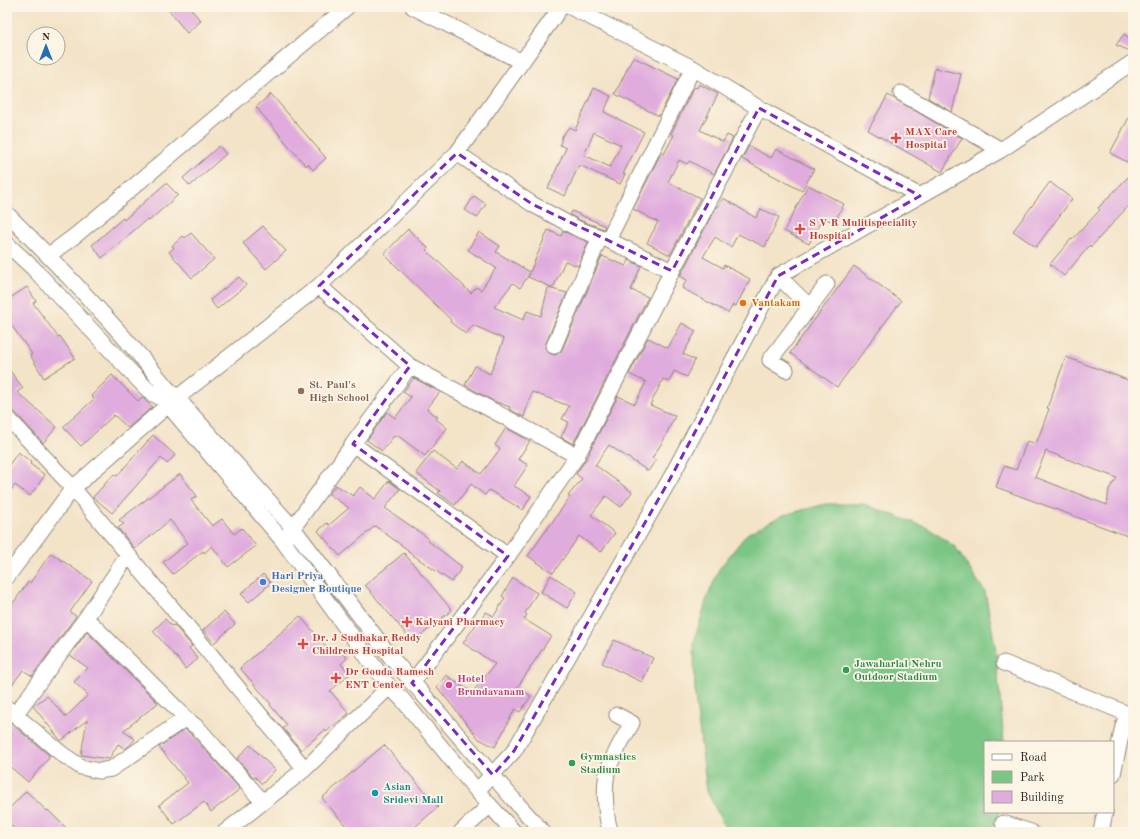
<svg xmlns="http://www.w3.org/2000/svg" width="1140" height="839" font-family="'Old Standard TT',serif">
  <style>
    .green { fill: #7bc685; stroke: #537858 }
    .building { fill: #e0acde; fill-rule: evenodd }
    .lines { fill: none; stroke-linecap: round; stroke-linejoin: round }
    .minor-casing { stroke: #8f8779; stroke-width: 17 }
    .minor { stroke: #fff; stroke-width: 15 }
    .marked { fill: none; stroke: #7b2cbf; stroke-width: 3; stroke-dasharray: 8 5; stroke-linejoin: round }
    .health-dot { fill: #e0444e; stroke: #fcf5e5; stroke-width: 1.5 }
    .food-dot { fill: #e8710a; stroke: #fcf5e5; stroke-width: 1.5 }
    .education-dot { fill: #8d6e63; stroke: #fcf5e5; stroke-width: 1.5 }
    .shop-dot { fill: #3f7fe0; stroke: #fcf5e5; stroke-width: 1.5 }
    .leisure-dot { fill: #2e9e5b; stroke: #fcf5e5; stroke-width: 1.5 }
    .hotel-dot { fill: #d1479c; stroke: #fcf5e5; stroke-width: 1.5 }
    .culture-dot { fill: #0f9aa8; stroke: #fcf5e5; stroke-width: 1.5 }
    .labels { text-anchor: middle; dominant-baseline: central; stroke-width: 3.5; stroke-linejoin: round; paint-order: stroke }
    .health-label { font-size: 11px; font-weight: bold; fill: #be3a42; stroke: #fcf5e5; text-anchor: start }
    .food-label { font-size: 11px; font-weight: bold; fill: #c56008; stroke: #fcf5e5; text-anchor: start }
    .education-label { font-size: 11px; font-weight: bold; fill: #785e54; stroke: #fcf5e5; text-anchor: start }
    .shop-label { font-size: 11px; font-weight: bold; fill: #366cbe; stroke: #fcf5e5; text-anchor: start }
    .leisure-label { font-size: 11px; font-weight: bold; fill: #27864d; stroke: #fcf5e5; text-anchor: start }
    .hotel-label { font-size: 11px; font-weight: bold; fill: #b23c85; stroke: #fcf5e5; text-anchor: start }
    .culture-label { font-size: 11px; font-weight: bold; fill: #0d838f; stroke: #fcf5e5; text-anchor: start }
  </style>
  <rect width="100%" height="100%" fill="#fcf5e5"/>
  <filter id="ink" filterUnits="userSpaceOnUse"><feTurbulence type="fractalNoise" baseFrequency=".025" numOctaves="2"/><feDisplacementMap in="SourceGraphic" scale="8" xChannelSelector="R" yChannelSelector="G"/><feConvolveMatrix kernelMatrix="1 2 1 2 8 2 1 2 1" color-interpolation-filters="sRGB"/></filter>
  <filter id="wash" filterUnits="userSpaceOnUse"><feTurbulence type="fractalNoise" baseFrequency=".012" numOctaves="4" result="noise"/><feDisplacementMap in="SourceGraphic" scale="16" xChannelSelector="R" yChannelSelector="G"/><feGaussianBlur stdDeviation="0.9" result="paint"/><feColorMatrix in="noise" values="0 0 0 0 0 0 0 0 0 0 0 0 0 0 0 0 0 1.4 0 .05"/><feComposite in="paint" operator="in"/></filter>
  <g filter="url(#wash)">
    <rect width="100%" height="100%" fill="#f3e3c7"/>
    <path class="green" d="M826,504H863L928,528L955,547L985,592L995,645L1004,742H985V812H1000L991,832H727L707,791L695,696L694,642L706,601L719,569L747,534L783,515Z"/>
    <g id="blocks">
      <path class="building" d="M166,7H189L201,21L187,33Z
        M1124,34L1132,40L1130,51L1116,45Z
        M633,57L678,79L659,116L615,94Z
        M935,68L961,74L952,112L928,98Z
        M699,84L718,94L700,130L723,142L727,135L733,138L714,174L689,161L687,164L679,160L668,182L700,198L670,255L647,243L658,222L633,209L661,153L664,154L674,135L671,134L694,87L697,88Z
        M594,88L611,96L604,112L644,132L623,174H625L620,184L579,165L565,196L548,188L566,148L560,145L562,136L569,127L575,130ZM594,132L621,145L610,167L584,155Z
        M271,94L326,158L313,170L308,164L306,166L256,107Z
        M888,95L962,138L942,172L868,130Z
        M1133,110V165L1110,153Z
        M219,146L226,154L190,186L183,178Z
        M749,146L771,158L776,149L814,169L802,191L742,159Z
        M1133,172V201L1091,247L1090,245L1064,276L1050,264L1071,239L1072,240L1100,210L1098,208Z
        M1050,182L1072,199L1036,247L1013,231Z
        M166,183L178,195L149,221L147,219L102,258L92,245L123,218L124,220Z
        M808,185L844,204L834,223L823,217L809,244L784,231Z
        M474,196L486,204L477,218L465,210Z
        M723,198L756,218L761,209L779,217L765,247L738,234L731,247L715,237L703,257L723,268L724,265L750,279L736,306L733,305L728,313L682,288L687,280L680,276L716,207H718Z
        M572,211L605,226L604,229L582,221L570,215Z
        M263,226L286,251L266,269L243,243Z
        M408,229L428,248L426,250L471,293L476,287L481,290L496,268L468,250L479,232L500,246L496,252L530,272L548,230L561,236L563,231L588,242L578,266L565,261L553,288L528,277L530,273L520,288L513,283L494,307L523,320L527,311L541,316L548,288L567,293L546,343L545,347L547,351L551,354L555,355L559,353L562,350L602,256L626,266L629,260L641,266L631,290L648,297L573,444L561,437L569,422L562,419L569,406L532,392L524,417L509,409L510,407L493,401L465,385L475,366L490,374L504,339L473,325L466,334L450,322L451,320L384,254Z
        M191,233L214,259L192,278L169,252L174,248L172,246L183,236L185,238Z
        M854,266L901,301L837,387L790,353Z
        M239,277L246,285L217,309L210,300Z
        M27,287L36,301L33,303L58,337L60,336L75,358L44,378L30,355L32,354L7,319V300Z
        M682,323L696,331L683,354L695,360L687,377L674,371L669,382L663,379L650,405L675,416L663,441L652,458L656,460L648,471L609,445L595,465L632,492L621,507L606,496L591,515L615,533L601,552L579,536L553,573L528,556L570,497L568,496L582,479L576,474L590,453L589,452L618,396L635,404L646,382L629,374L648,338L668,348Z
        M1066,357L1133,382V530L1130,537L996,487L1004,466L1016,470L1027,441L1036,444L1049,409L1047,408ZM1046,451L1117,478L1109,489L1107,505L1035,477Z
        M7,367L23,388L17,392L57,427L43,443L14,411L7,408Z
        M112,375L138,401L142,397L152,407L128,428L114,415L81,446L63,427L94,399L91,396Z
        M414,378L440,392L427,409L438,417L436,419L447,428L425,456L397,435L396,437L394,436L382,451L367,440L387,412L395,418L411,397L403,392Z
        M506,428L530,441L518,459L528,465L514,486L531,496L523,510L489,490L485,495L471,484L455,505L438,493L440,491L416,473L433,451L457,469L463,461L481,474L500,449L495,445Z
        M153,435L175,455L167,464L161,458L112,513L93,497L114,474L117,476Z
        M18,452L31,462L30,464L45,475L30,496L15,485L7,495V468Z
        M180,474L197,496L191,500L212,526L222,519L234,534L242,528L256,546L228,567L212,546L204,553L203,551L173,574L163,562L188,543L170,520L135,549L118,528L124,524L119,520Z
        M389,481L400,489L385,508L428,538L427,540L462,567L452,582L407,551L408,550L375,526L340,556L318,531L327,523L329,525L349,508L329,494L336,485L353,496L360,487L375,499Z
        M51,553L92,581L70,612L76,616L32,676L23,670L7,692V612L28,582L30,583Z
        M404,553L452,610L413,642L365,585Z
        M263,574L271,583L249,602L241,594Z
        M551,575L577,592L567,608L541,592Z
        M513,578L537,593L525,613L527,615L524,619L551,636L517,688L531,696L520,712L515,709L495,747L479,739L437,687L446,675L472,693L495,664L463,643L479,620L480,621L486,612L494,616L505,598L502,596Z
        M224,612L235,624L214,643L203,630Z
        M300,616L331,652L337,647L347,658L341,664L350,674L330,691L349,713L326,732L325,730L301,750L283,728L287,725L270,705L271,704L240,668Z
        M165,619L172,626L174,625L192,646L189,648L198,659L185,669L178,659L153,631Z
        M87,632L158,703L123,731L135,739L131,744L125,749L118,744L109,759L81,755L87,720L61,741L33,706L47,696L66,717L88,695L74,682L88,668L70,655Z
        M614,640L653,658L642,682L602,663Z
        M7,720L49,755V758L28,782L7,764Z
        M185,729L192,735L240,789L211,812L204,802L174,824L159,805L188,783L159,747Z
        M250,745L275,770L262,784L255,777L254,778L237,759Z
        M384,745L438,807L409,832H351L322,798Z
        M26,791L47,811L48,810L70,832H18L7,821V811Z"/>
    </g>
  </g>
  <g filter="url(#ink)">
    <use href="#blocks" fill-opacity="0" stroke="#8f8779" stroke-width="1"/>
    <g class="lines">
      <defs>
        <path id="minor" d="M413,7L522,62
          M570,7L693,68L759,108
          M901,93L1001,150
          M457,153L532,204L578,229L608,240L693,68
          M7,214C62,269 117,326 166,387L177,398L293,528L390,656L513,799L543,832
          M608,240L672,271
          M7,244L33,268L145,387L153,394L163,399L283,541L389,687L402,699L477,791L514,832
          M49,255L76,235L347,7
          M778,276L810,307
          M319,286L410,366L577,456L508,556L412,683
          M554,346L600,237
          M786,370L770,360L827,284
          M7,417L73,488L305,769
          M353,444L410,366
          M577,456L672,271L759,108L920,196
          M288,535L353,444L508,556
          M7,577L73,488L168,405L319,286L457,153L561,7
          M1004,663L1123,712L1133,718
          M7,708L62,754L81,767L99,771L111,769L180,722L182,716L181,713L86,618
          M15,715L86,618L128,555
          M182,716L198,728L263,802
          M1113,774L1123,726L1127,714
          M477,791L514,751L532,720L670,479L778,276L1001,150L1133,62
          M1003,823L1031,832
          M225,832L305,769L389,687
          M461,832L490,805
          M611,832C605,818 604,788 607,773C611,758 624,737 632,723L617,715
          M1101,832L1105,812"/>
      </defs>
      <use href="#minor" class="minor-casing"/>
      <use href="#minor" class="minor"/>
    </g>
  </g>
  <path class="marked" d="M759,108L920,196L778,276L670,479L532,720L514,751L493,775L412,683L508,556L353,444L410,366L319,286L457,153L532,204L672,271Z"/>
  <g class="health-dot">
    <path d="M894 132h4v4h4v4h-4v4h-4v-4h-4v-4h4z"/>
    <path d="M798 223h4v4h4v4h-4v4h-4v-4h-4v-4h4z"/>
    <path d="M405 616h4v4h4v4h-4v4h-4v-4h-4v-4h4z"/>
    <path d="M301 638h4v4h4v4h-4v4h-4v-4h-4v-4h4z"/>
    <path d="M334 672h4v4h4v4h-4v4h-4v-4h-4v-4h4z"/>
  </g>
  <circle class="food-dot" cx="743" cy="303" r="4"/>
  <circle class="education-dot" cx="301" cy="391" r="4"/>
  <circle class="shop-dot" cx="263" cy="582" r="4"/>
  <g class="leisure-dot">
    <circle cx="846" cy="670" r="4"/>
    <circle cx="572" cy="763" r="4"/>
  </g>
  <circle class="hotel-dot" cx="449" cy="685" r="4"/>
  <circle class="culture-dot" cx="375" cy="793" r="4"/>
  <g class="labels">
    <g class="health-label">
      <text x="905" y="132">MAX Care<tspan x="905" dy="13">Hospital</tspan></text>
      <text x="809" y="223">S V R Mulitispeciality<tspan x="809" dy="13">Hospital</tspan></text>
      <text x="415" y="622">Kalyani Pharmacy</text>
      <text x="312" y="638">Dr. J Sudhakar Reddy<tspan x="312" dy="13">Childrens Hospital</tspan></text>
      <text x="345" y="672">Dr Gouda Ramesh<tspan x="345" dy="13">ENT Center</tspan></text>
    </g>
    <g class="food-label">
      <text x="751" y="303">Vantakam</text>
    </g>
    <g class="education-label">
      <text x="309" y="385">St. Paul's<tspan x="309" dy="13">High School</tspan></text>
    </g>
    <g class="shop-label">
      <text x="271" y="576">Hari Priya<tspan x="271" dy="13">Designer Boutique</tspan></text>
    </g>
    <g class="leisure-label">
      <text x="854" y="664">Jawaharlal Nehru<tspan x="854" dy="13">Outdoor Stadium</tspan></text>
      <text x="580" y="757">Gymnastics<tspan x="580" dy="13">Stadium</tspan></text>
    </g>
    <g class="hotel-label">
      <text x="457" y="679">Hotel<tspan x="457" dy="13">Brundavanam</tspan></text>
    </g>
    <g class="culture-label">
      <text x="383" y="787">Asian<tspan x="383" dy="13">Sridevi Mall</tspan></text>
    </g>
  </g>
  <rect width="1140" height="839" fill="none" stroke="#fcf5e5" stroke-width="24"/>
  <rect x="984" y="741" width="130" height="72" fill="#fcf5e5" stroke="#a8a49b"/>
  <rect x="992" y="754" width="20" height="6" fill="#ffffff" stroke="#a8a49b"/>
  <text x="1020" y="761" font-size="12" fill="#2b2b2b">Road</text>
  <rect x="992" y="771" width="20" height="12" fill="#7bc685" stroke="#a8a49b"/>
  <text x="1020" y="781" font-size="12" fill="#2b2b2b">Park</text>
  <rect x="992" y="791" width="20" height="12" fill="#e0acde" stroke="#a8a49b"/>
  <text x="1020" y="801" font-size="12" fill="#2b2b2b">Building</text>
  <g transform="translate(46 46)"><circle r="19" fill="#fcf5e5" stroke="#a8a49b"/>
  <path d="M0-3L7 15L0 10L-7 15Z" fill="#1f6fb2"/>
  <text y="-6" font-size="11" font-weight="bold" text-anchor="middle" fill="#2b2b2b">N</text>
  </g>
</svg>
